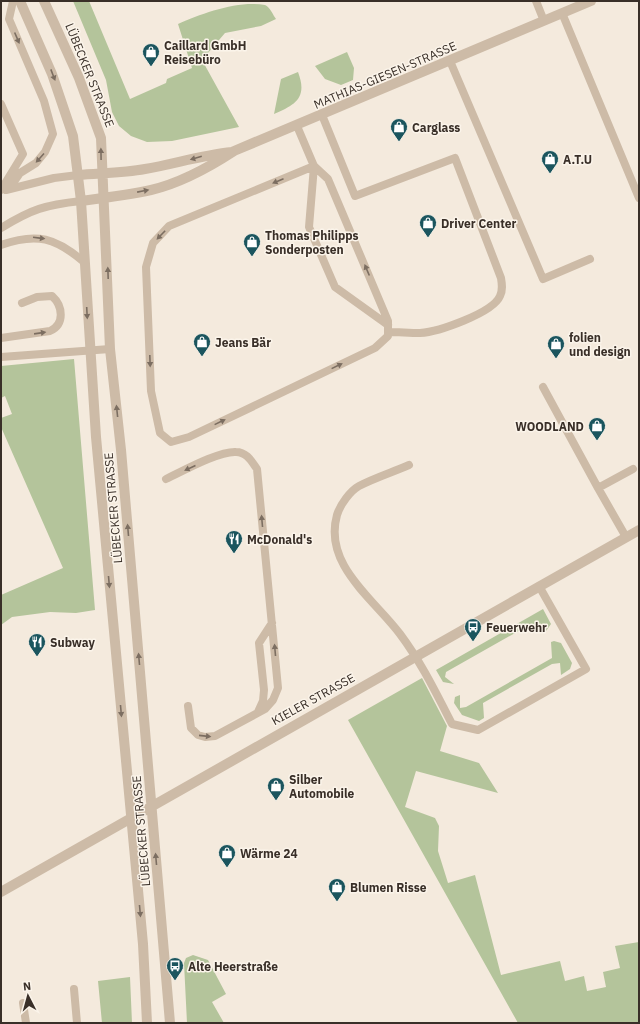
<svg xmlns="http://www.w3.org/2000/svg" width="640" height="1024" font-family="'IBM Plex Sans',sans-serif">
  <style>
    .green { fill: #b4c49b }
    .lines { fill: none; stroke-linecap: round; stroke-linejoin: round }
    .service { stroke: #cdbba7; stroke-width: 8 }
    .minor { stroke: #cdbba7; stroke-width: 10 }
    .oneway { fill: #7c6e61 }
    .labels { text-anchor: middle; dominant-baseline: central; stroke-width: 3; stroke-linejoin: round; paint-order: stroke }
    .poi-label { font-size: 12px; font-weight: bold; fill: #392f28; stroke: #fbf4ea; text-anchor: start }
    .street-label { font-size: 12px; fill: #392f28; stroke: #fbf4ea }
  </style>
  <rect width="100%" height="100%" fill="#f4eadd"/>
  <path class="green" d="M73,1H89L130,99L166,83L167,79L192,68L178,24C202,13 239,0 265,5C270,7 273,15 276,19L261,26L225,33L202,60L239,127L172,141L147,142L131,136L119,126L112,112L106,80Z
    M347,52L354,68L353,80L341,85L325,79L315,66Z
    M298,72C308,98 295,105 274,114L281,79Z
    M74,359L95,610L76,613L50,612L12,617L1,625V595L63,568L1,427V418L12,414L5,396L1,398V366Z
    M543,609L551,624L546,631L531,624L446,672L445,677L454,684L443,682L436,670Z
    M554,641L561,643L572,663L570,669L561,675L560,663L552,664L483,703L484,718L479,721L462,715L454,703L455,697L460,695V708L466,707L552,658L551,642Z
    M422,678L447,726L440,751L479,763L498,793L416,771L405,807L435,818L439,826L438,851L448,883L475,875L501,975L560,961L565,981L584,976L587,991L606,987L603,972L620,968L615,946L639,942V1023H518L348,720Z
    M193,955L208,960L226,994L212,1002L224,1023H187L184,963L186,958Z
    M130,977L132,1023H102L98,981Z"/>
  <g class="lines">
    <path class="service" d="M536,1L544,21
      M562,13L639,198
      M450,61L543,279L590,259
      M1,104L23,154L1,190
      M322,115L355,196L455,158L501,278C502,284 503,290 500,296C493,313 438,332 420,333C409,333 399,332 389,332
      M297,126L314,166L328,179L388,321V336L375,348L189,437L171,442L160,433L151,391L146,267L153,243L169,226L314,166
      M314,166L309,227L335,287L388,325
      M9,189L20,173L36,163L45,152L53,134L44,101L9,19L13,1
      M6,190L54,178L78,175
      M1,228C32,209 45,205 81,201
      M1,245C37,232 56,238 84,262
      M1,338L50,331C65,324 63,306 52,296L37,297L22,303
      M1,357L110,349
      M543,387L598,488
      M409,465C393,472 374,478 359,486C350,491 340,505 337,515C323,565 374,599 400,634C421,662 436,693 452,724L478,730L586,669L539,586
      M166,479C183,471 219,451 236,452C247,452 252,462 257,469L278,688L273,700L265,709L215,736L205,737L198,735L191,728L188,706
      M626,537L598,488L633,469
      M258,712L263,701L264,690L259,643L272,623
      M74,989L77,1023
      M23,1003L26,1023"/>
    <path class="minor" d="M20,1L52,74L73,136L81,201L96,437L143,944L147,1023
      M44,1L79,78L101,138L110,349L121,450L170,1023
      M78,175C100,173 123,173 145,169C174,164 202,155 232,152
      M81,201C104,198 128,195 151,190C181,183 208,168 234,151L591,1
      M1,892L639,530"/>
  </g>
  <defs><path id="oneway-solid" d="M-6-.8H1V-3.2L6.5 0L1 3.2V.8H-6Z"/></defs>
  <g class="oneway">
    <use href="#oneway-solid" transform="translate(17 38) rotate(67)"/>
    <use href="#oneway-solid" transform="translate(53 75) rotate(69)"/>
    <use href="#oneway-solid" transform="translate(101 154) rotate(-91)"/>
    <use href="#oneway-solid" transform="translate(40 158) rotate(132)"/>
    <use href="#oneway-solid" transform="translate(196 158) rotate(164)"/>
    <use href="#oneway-solid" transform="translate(278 181) rotate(157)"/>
    <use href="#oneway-solid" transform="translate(143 191) rotate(-11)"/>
    <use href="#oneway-solid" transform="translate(161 235) rotate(134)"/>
    <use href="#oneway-solid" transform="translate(39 238) rotate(7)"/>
    <use href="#oneway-solid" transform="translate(367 270) rotate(-113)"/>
    <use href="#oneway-solid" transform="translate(108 273) rotate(-92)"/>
    <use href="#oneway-solid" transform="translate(87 313) rotate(87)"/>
    <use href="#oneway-solid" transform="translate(40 333) rotate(-8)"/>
    <use href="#oneway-solid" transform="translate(150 361) rotate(88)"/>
    <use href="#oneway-solid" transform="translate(337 366) rotate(-26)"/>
    <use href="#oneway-solid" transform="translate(117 411) rotate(-96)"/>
    <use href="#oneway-solid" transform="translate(220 422) rotate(-26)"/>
    <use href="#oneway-solid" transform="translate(190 468) rotate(156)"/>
    <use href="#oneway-solid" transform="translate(262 521) rotate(-95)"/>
    <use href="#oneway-solid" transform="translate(128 530) rotate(-95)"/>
    <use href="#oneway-solid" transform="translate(109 582) rotate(85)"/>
    <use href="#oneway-solid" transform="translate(275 650) rotate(-95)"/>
    <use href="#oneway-solid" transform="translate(139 659) rotate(-95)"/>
    <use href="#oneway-solid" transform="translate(121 711) rotate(85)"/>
    <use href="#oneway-solid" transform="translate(205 736) rotate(6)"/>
    <use href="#oneway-solid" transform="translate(156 859) rotate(-95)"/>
    <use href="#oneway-solid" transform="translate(140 911) rotate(85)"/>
  </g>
  <defs>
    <symbol id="shop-pin" viewBox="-11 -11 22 30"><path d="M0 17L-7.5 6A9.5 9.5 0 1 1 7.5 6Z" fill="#1b555e" stroke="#fbf4ea"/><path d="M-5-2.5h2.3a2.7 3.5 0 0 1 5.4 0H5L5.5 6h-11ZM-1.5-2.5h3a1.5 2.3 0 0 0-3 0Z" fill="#fff"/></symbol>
    <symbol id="restaurant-pin" viewBox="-11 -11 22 30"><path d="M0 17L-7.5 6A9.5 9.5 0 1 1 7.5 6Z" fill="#1b555e" stroke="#fbf4ea"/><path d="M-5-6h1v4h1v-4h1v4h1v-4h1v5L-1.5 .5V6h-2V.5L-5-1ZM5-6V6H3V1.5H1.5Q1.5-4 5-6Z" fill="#fff"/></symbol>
    <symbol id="bus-pin" viewBox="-11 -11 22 30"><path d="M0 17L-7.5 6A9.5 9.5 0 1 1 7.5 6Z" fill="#1b555e" stroke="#fbf4ea"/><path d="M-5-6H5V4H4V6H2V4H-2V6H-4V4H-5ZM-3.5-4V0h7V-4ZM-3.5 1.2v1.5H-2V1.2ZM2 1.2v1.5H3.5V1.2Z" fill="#fff"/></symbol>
  </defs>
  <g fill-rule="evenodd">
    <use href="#shop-pin" x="141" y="42" width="20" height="27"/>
    <use href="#shop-pin" x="389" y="117" width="20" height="27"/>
    <use href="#shop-pin" x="540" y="149" width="20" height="27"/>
    <use href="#shop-pin" x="418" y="213" width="20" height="27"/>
    <use href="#shop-pin" x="242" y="232" width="20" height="27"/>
    <use href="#shop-pin" x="192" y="332" width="20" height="27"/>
    <use href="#shop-pin" x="546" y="334" width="20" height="27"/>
    <use href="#shop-pin" x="587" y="416" width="20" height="27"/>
    <use href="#restaurant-pin" x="224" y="529" width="20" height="27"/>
    <use href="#bus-pin" x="463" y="617" width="20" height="27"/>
    <use href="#restaurant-pin" x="27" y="632" width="20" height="27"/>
    <use href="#shop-pin" x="266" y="776" width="20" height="27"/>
    <use href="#shop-pin" x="217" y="843" width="20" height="27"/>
    <use href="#shop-pin" x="327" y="877" width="20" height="27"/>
    <use href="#bus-pin" x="165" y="956" width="20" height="27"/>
  </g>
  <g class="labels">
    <g class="poi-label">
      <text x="164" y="45">Caillard GmbH<tspan x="164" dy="14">Reisebüro</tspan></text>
      <text x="412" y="127">Carglass</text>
      <text x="563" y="159">A.T.U</text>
      <text x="441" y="223">Driver Center</text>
      <text x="265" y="235">Thomas Philipps<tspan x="265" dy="14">Sonderposten</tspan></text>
      <text x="569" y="337">folien<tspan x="569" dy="14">und design</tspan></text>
      <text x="215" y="342">Jeans Bär</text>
      <text x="584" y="426" text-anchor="end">WOODLAND</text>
      <text x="247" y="539">McDonald's</text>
      <text x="486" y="627">Feuerwehr</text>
      <text x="50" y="642">Subway</text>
      <text x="289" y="779">Silber<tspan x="289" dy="14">Automobile</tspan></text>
      <text x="240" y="853">Wärme 24</text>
      <text x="350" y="887">Blumen Risse</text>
      <text x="188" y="966">Alte Heerstraße</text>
    </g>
    <g class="street-label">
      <text transform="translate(90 75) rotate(68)">LÜBECKER STRASSE</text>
      <text transform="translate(385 75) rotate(-23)">MATHIAS-GIESEN-STRASSE</text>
      <text transform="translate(113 508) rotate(-95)">LÜBECKER STRASSE</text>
      <text transform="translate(313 699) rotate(-29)">KIELER STRASSE</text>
      <text transform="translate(141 831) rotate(-95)">LÜBECKER STRASSE</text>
    </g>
  </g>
  <rect width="640" height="1024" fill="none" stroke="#392f28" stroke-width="4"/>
  <g transform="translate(28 996) rotate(354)" stroke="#fbf4ea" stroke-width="3" paint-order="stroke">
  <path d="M0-3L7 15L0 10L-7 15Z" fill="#392f28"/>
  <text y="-6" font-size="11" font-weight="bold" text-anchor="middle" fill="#392f28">N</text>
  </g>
</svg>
